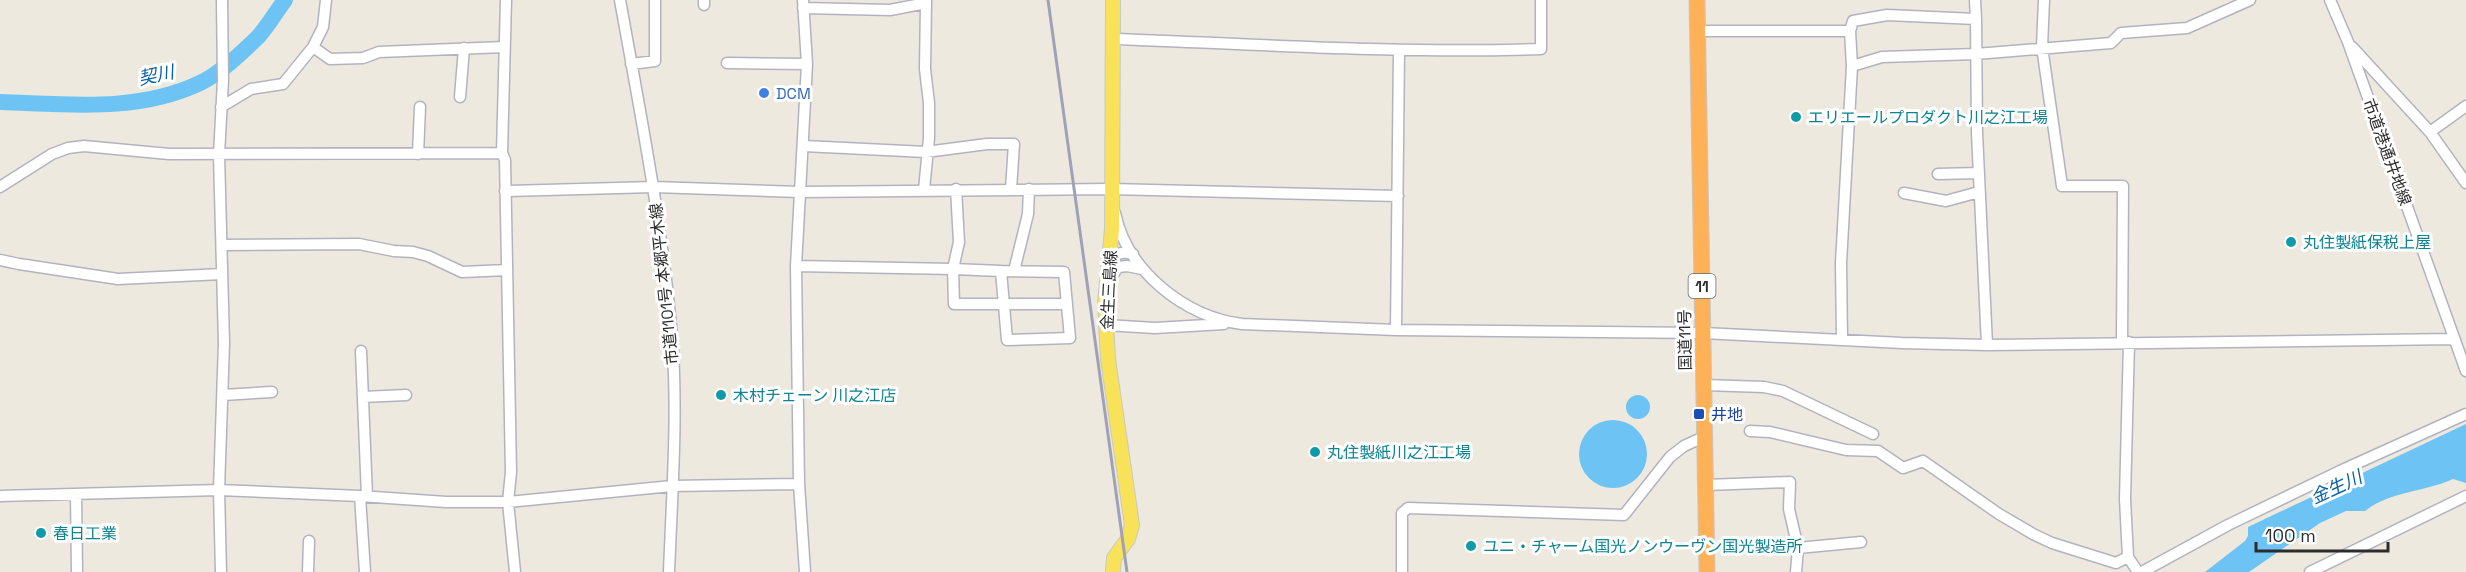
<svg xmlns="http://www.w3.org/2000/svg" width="2466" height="572" font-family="'Space Grotesk','Noto Sans JP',sans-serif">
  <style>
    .water { fill: #6dc3f4 }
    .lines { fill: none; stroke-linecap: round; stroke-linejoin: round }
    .river { stroke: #6dc3f4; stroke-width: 16 }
    .minor-casing { stroke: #b2b3c0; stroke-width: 13 }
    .major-casing { stroke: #c8c8c8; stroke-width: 16 }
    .highway-casing { stroke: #c8c8c8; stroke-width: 17 }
    .minor { stroke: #fff; stroke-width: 10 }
    .major { stroke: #f7e25a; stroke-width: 14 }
    .highway { stroke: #ffb158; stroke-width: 15 }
    .rail { stroke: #a0a1b7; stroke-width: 3 }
    .shop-dot { fill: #3f7fe0; stroke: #fff; stroke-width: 2 }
    .culture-dot { fill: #0f9aa8; stroke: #fff; stroke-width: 2 }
    .transit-dot { fill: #1a4fb4; stroke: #fff; stroke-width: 2 }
    .labels { text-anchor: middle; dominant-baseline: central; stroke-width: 6; stroke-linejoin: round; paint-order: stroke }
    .shield { fill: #fff; stroke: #6b6b6b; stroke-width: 1.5 }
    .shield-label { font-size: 15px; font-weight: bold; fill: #2c2c2c }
    .shop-label { font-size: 16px; fill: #366cbe; stroke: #fff; text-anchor: start }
    .culture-label { font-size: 16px; fill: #0d838f; stroke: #fff; text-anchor: start }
    .street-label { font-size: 16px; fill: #2c2c2c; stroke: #fff }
    .transit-label { font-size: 16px; fill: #164399; stroke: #fff; text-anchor: start }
    .water-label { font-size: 18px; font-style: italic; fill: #075fa5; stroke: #fff }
  </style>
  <rect width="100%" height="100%" fill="#eee9de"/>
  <path class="water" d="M1626 407a12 12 0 1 1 24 0a12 12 0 1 1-24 0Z
    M1579 454a34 34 0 1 1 68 0a34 34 0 1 1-68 0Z
    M2466,424V483L2453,479C2425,492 2390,491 2365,511H2346L2320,523L2249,572H2205L2245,541L2248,536V527Z"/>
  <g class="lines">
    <path class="river" d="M0,102C67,104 137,113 200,83C221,73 241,53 258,37C268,26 276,12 285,0"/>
    <defs>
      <path id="minor" d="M620,0C640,111 662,223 672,336C678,414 672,494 669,572
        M704,0V5
        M803,0L807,64L796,266L799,484L805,572
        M1975,0L1976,19
        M2044,0L2042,47L2062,186H2123L2122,342
        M2330,0L2348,42L2466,371
        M803,8L890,10L926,3V0
        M1698,31H1850
        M1114,39C1256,44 1398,54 1541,49V0
        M313,47L330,59L363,58L379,52L504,47
        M2352,47L2430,132
        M727,63L807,64
        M631,64L655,61V0
        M1852,66L1882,57L1976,54L2111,43L2121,33L2187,28L2250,0
        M460,97L464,48
        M2466,106L2430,132L2466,183
        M221,107L251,89L283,84L313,47L323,27L326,0
        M804,146L926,152L987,144H1014L1011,189
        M502,153L506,0
        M418,154L420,107
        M1938,174L1978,173
        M0,187L52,154L68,148L84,146L169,154L502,153L505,160L511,472L508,502L515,572
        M924,190L929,138V103L925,69L926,3
        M505,191L654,187L799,192L1111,189L1398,196
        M1904,193L1946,201L1979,192
        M1115,213C1127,271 1185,317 1242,324L1396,330L1703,333L1902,343L1987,345L2454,339
        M222,245L359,244L394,251L413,252L428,256L462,272L507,270
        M0,260L19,264L118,279L222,274
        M1110,260C1118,253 1122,251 1133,254
        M796,266L953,269L959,242L956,189
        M1001,271L1064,272L1070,338L1007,340Z
        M1001,271L953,269L954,304H1067
        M1014,271L1028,214L1029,189
        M1109,281L1118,267L1127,266L1142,269
        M1106,325L1155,328L1224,324
        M1396,330L1399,50
        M1842,339L1841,263L1852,66L1850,31L1853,21L1887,15L1976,19L1977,133L1987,345
        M2129,342L2125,499L2128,557L2138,572
        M361,351L367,496
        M1704,385L1764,387L1783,391L1873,434
        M223,395L272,392
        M363,397L406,395
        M1750,431L1770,432L1846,450L1878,451L1903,468L1923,461L1999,514L2033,534L2052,543L2116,563L2128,557
        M1706,485L1790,482L1789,509L1798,548L1796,572
        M76,494L77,572
        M0,496L219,490L360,496L446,502H508L672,486L799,484
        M360,496L365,572
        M1798,548L1861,542
        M221,572L219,490L224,343L219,155L223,80L222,0
        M308,572L309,541
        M1402,572V513L1408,508L1624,515L1670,457L1684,446L1706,436
        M2142,572L2228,525L2340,471L2466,414
        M2310,572L2466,496"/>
      <path id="major" d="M1113,572L1114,558L1128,539L1132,525L1108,359L1105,303L1112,229L1113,0"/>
      <path id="highway" d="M1697,0L1707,572"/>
    </defs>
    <use href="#minor" class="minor-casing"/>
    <use href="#major" class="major-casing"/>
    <use href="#highway" class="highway-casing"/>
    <use href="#minor" class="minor"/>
    <use href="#major" class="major"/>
    <use href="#highway" class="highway"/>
    <path class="rail" d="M1048,0L1127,572"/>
  </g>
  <circle class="shop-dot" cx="764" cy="93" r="6"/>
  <g class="culture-dot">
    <circle cx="1796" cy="117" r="6"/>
    <circle cx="2291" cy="242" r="6"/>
    <circle cx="721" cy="395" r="6"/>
    <circle cx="1315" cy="452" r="6"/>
    <circle cx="41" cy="533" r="6"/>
    <circle cx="1471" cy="546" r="6"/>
  </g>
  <rect class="transit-dot" x="1693" y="408" width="12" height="12" rx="3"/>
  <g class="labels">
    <rect class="shield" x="1688.5" y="274" width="27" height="24" rx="4.5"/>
    <g class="shield-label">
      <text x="1702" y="286">11</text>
    </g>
    <g class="shop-label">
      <text x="776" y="93">DCM</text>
    </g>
    <g class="culture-label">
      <text x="1808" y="117">エリエールプロダクト川之江工場</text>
      <text x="2303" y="242">丸住製紙保税上屋</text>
      <text x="733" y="395">木村チェーン 川之江店</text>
      <text x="1327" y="452">丸住製紙川之江工場</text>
      <text x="53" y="533">春日工業</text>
      <text x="1483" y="546">ユニ・チャーム国光ノンウーヴン国光製造所</text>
    </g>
    <g class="street-label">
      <text transform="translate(2387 152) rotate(70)">市道港通井地線</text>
      <text transform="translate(664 284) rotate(-96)">市道1101号 本郷平木線</text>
      <text transform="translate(1109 290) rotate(-87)">金生三島線</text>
      <text transform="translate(1685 340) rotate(-91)">国道11号</text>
    </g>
    <g class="transit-label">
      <text x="1711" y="414">井地</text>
    </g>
    <g class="water-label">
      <text transform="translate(156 75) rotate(-12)">契川</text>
      <text transform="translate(2336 487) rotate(-25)">金生川</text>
    </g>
  </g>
  <path d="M2256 542v9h132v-9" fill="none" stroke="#2c2c2c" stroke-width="3"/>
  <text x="2265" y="542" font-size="18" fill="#2c2c2c" stroke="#ffffff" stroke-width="4.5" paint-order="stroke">100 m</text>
</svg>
